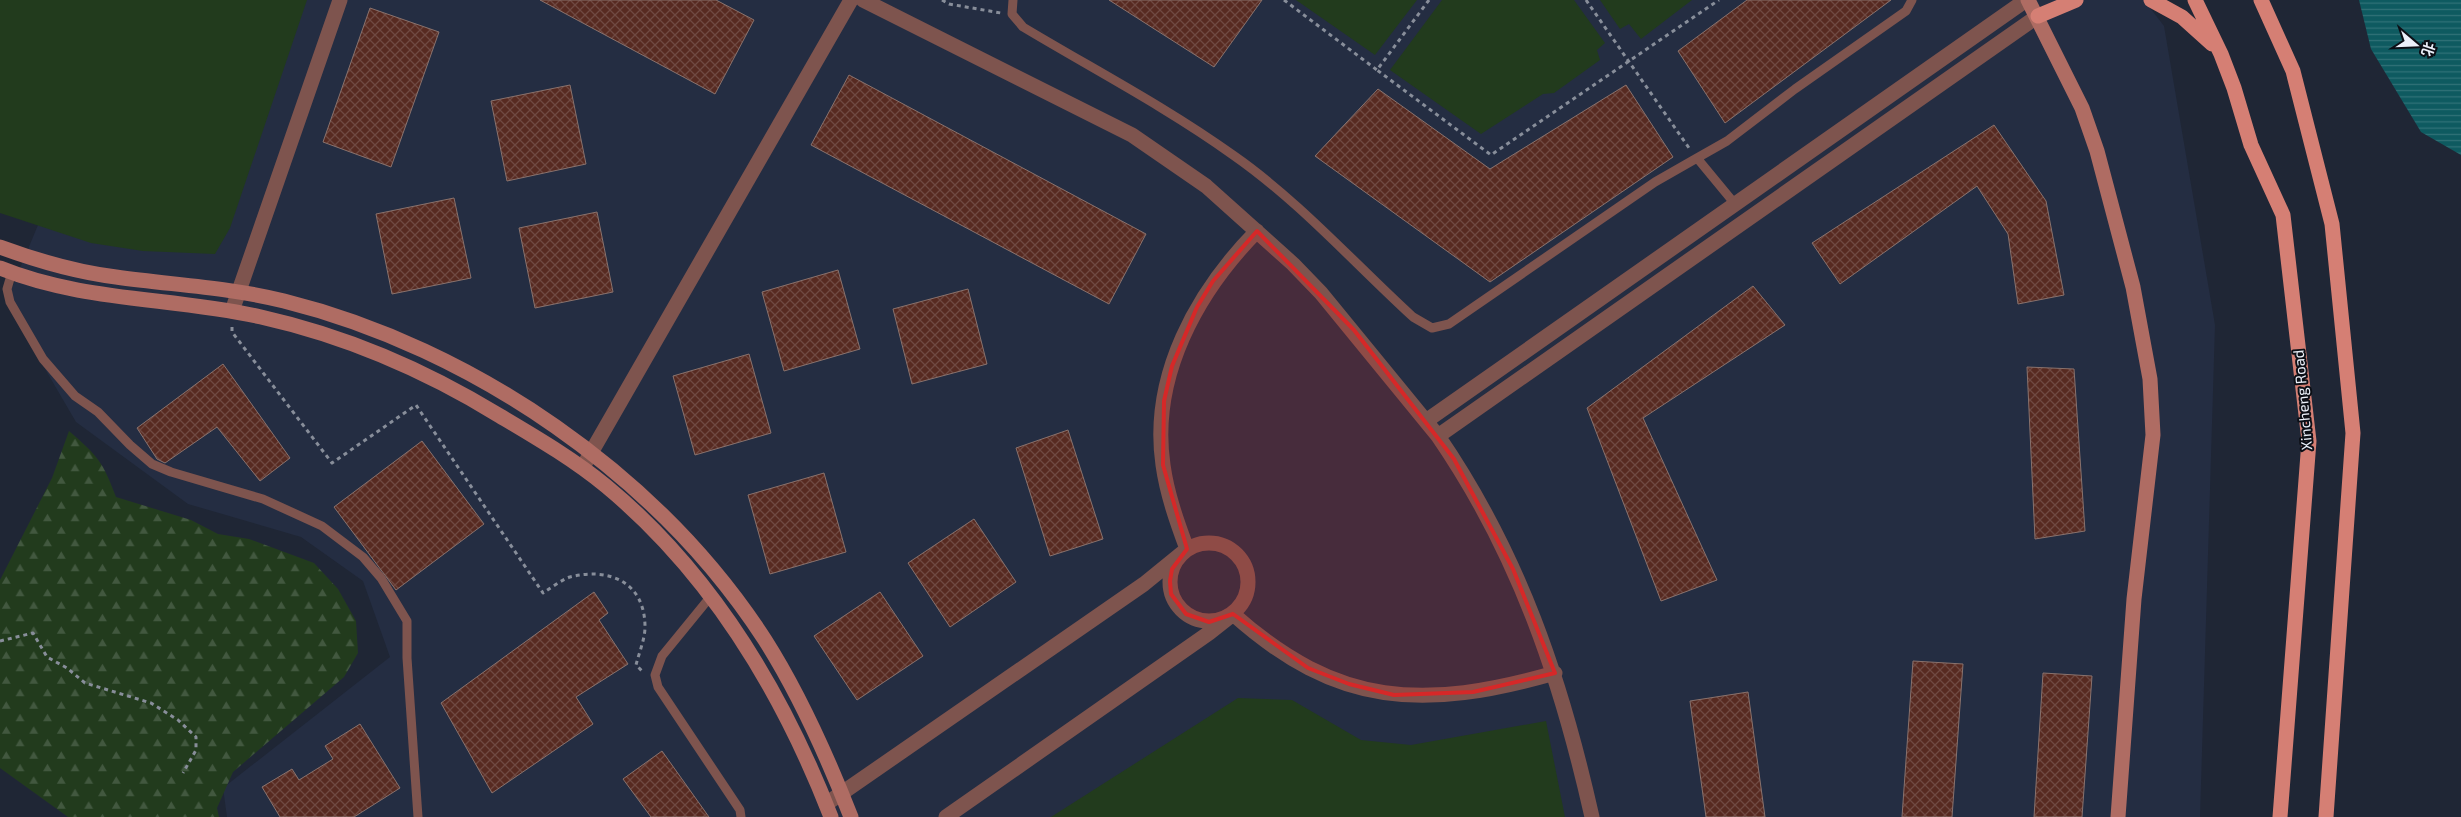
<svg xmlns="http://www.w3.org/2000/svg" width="2461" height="817" font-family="'Exo 2','Noto Sans SC',sans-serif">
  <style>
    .built { fill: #242d42 }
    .green { fill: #223b1d }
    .forest { fill: url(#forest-firs) }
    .water { fill: url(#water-rules) }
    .building { fill: url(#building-cross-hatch); stroke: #89726d }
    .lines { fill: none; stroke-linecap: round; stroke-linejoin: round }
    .path { stroke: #888e9a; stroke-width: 3; stroke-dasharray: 4 4; stroke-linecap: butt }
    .lane { stroke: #7e544e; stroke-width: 9 }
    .street { stroke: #7e544e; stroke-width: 15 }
    .secondary { stroke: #af6c63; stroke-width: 15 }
    .primary { stroke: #d57f74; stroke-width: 15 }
    .marked { fill: #d62828; fill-opacity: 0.2; stroke: #d62828; stroke-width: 4; stroke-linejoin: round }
    .labels { text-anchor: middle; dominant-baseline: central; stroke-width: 4; stroke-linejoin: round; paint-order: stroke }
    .street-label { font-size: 15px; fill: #ebf0fa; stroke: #0c0f16 }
  </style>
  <defs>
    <pattern id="forest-firs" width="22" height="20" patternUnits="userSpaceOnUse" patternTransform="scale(1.25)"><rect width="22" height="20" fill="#223b1d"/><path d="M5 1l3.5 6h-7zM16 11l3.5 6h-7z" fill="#42583f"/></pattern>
    <pattern id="water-rules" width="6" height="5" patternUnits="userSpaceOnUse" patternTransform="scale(1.25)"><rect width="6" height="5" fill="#0e5a60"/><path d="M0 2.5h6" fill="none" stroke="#317278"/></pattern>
    <pattern id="building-cross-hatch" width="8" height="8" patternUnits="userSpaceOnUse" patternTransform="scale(1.25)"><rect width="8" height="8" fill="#572a21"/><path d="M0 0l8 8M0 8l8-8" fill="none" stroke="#6f4942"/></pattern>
  </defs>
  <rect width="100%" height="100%" fill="#1f2635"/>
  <path class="built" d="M0,0H2144L2164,26L2215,325L2200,817H227L223,788L390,657L363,581L301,537L188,504L76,422L6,302L43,213Z"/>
  <path class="green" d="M0,0H307L230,228L215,254L143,251L91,243L0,213Z
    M1296,0H1417L1375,55Z
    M1442,0H1574L1605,43L1597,50L1600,60L1554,93L1543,94L1481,134L1390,70Z
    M1600,0H1692L1641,39L1629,24L1620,29Z
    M1238,698L1292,700L1361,740L1411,745L1546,721L1565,817H1051Z"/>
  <path class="forest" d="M69,431C98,456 103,462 116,497L191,520L218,534L249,539L314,563L338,589L356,621L358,653L344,677L233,772L217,808L219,817H68L0,768V580L52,478Z"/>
  <path class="water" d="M2359,0H2461V155L2421,132L2371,49Z"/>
  <path class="building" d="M540,0H716L754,20L715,94Z
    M1109,0H1262L1214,67Z
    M1747,0H1891L1725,123L1678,51Z
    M370,8L439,32L391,167L323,142Z
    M849,75L1146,234L1109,304L811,145Z
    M570,85L586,164L507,181L491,101Z
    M1626,85L1673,157L1490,282L1315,156L1378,89L1490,169Z
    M1994,125L2046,201L2064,295L2018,304L2008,234L1977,186L1840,284L1812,243Z
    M454,198L471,278L392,294L376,214Z
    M597,212L613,292L535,308L519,228Z
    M838,270L860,349L784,371L762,292Z
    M1753,286L1785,325L1643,418L1717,580L1661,601L1587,408Z
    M968,289L987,364L912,384L893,309Z
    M749,354L771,433L695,455L673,376Z
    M223,364L290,458L260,481L217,427L165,463L157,459L137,428Z
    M2027,367L2074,369L2085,531L2035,539Z
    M1068,430L1103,539L1050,556L1016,448Z
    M422,441L484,524L396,590L334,507Z
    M824,473L846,552L770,574L748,495Z
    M974,519L1016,582L950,627L908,563Z
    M594,592L608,613L599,620L628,664L576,697L593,724L492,793L441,703Z
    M880,592L923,656L857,700L814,636Z
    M1913,661L1963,664L1952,817H1902Z
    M2043,673L2092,676L2082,817H2034Z
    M1748,692L1765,817H1706L1690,701Z
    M360,724L400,788L354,817H280L262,787L292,769L299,780L333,759L325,746Z
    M662,751L709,817H651L623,779Z"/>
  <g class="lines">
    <path class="path" d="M942,0L949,4L1001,13
      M1284,0L1377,70
      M1429,0L1377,70L1491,155L1719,0
      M1586,0L1689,148
      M232,327V332L332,463L416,405L543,593C551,588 561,580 570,577C609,567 645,582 645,627C645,639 639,653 636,665L642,671
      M0,641L33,633L47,657L67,668L85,683L151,703L178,720L196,737V750L183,773"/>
    <path class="lane" d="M1013,0L1012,14L1023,27C1093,69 1166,107 1233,155C1299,201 1354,263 1413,317L1432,328L1449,324L1655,182L1697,158L1735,204
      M1697,158L1727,141L1795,89L1906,11L1912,0
      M12,272L7,289L10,302L43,359L75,396L98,412L130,445L152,464L171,472L263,499L322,526L363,557L381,578L407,621V658L418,817
      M711,596L662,656L655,675L658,687L740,810L741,817"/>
    <path class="street" d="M863,0L1132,135L1206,186L1293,264L1321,293L1438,436C1519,554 1561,679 1592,817
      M232,311L340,0
      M1426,421L2026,0
      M1438,436L2038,16
      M584,465L851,0
      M1170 582a39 39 0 1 1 78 0a39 39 0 1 1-78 0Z
      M826,804L1144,584L1187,549C1177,522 1167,494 1163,465C1150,376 1197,292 1257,231
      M946,817L1209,633L1233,614C1338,708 1424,710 1555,673"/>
    <path class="secondary" d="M2028,0L2082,108L2097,151L2133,287L2150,379L2153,435L2134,599L2118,817
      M0,247C38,261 76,272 116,277C172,285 228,287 284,301C473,348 659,476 765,640C800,695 827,756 851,817
      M0,268C83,302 174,297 261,317C346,336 425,370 500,416C537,438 573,459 606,486C711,573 782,691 831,817"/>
    <path class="primary" d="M2151,0L2182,17L2212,44
      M2195,0L2221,54L2234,88L2251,145L2283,215L2309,441L2280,817
      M2261,0L2293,71L2332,224L2353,433L2326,817
      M2038,16L2076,0"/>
  </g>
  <path class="marked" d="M1257,231L1354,330L1454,459L1513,569L1555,673L1473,692L1394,695L1349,684L1308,668L1233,614L1209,622L1186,614L1171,594L1170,581L1172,569L1187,549L1163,465L1164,401L1172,366L1197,307L1213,281Z"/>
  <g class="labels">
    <g class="street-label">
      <text transform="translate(2302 400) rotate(-95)">Xincheng Road</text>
    </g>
  </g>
  <g transform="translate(2416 45) rotate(109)" stroke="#0c0f16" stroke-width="4" paint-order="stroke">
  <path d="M0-4L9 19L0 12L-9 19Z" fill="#ebf0fa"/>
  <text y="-8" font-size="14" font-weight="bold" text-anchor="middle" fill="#ebf0fa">北</text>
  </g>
</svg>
